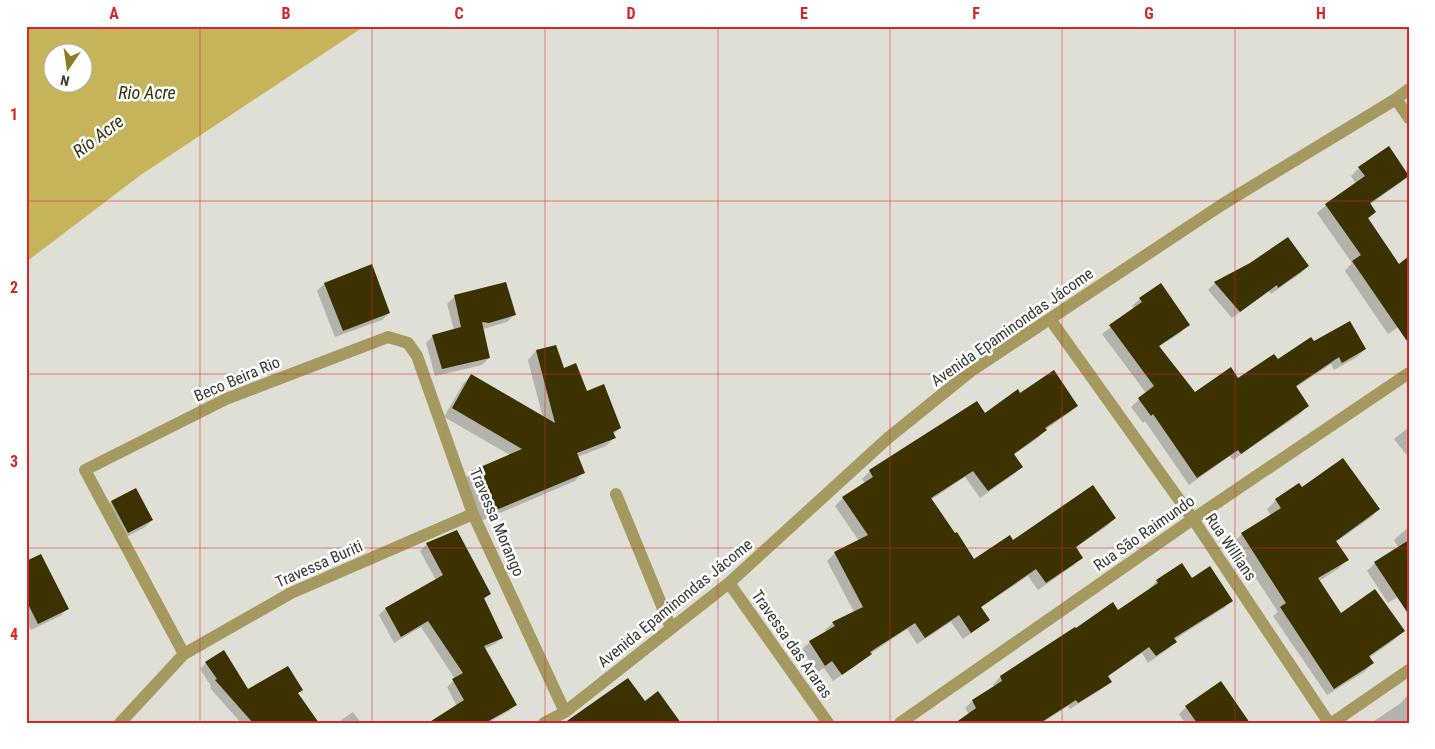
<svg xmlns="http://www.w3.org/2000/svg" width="1435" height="749" font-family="'Roboto Condensed',sans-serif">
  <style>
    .water { fill: #c5b459; fill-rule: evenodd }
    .shadow { fill: #0003 }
    .building { fill: #3b3200 }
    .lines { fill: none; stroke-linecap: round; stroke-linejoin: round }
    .street { stroke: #a4995f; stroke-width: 12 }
    .grid { fill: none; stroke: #d62828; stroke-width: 1; stroke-opacity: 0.55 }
    .labels { text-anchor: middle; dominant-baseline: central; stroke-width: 5; stroke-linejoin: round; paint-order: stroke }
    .street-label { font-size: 16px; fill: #393835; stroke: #fff }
    .water-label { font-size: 18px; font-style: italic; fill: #3a320a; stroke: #fff }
    .neatline { fill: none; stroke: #d62828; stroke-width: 2 }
    .grid-label { font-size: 16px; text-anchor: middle; font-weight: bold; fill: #d62828 }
  </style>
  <rect width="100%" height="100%" fill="#e0dfd6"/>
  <path class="water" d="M26,26H365L142,174L26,262ZM52,52H82V82H52Z"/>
  <path class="shadow" d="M1359,168L1408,175L1400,183L1369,205L1375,212L1367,220L1399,266L1409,320L1388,334L1345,271L1352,263L1317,213L1326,205L1356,184L1351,176Z
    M1308,266L1301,273L1271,294L1269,291L1232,318L1208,290L1215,283Z
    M505,283L514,315L507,322L483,329L489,358L482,365L435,376L426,343L433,336L454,330L447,304L454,297Z
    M324,284L389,313L382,320L335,337L317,291Z
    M1140,299L1188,325L1180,333L1158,347L1194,394L1238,380L1314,343L1365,349L1357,357L1334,370L1331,364L1295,388L1307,406L1300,414L1233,460L1230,456L1189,485L1145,421L1143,423L1131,407L1146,393L1102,334L1134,309L1132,306Z
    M555,346L563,369L620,428L613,435L614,438L606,446L577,457L583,472L575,481L481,521L463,480L472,472L510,455L444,417L463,384L471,376L543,418L528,360L536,351Z
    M1020,395L1077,405L1069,413L1045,430L1038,438L1013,455L1022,467L1014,474L980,498L965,477L931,500L973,561L1012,541L1115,518L1107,526L1075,548L1082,557L1074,565L1038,590L1028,576L980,608L988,620L980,627L963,639L951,622L917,644L907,629L870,654L862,661L833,681L824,668L817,672L802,649L810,642L826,632L825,630L833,623L854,612L827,561L835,553L859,541L835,506L843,498L865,483L862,479L870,471L977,402L985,414Z
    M1409,427V458L1394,439Z
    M1299,485L1301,488L1379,509L1370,518L1336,542L1347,560L1338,569L1319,581L1341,615L1403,631L1394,640L1369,658L1373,663L1364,672L1327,695L1273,616L1278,612L1233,543L1242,534L1271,516L1267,509L1276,500Z
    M111,502L152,520L145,527L121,540L104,509Z
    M1409,527V590L1388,603L1367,571L1375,563L1399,548L1394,540Z
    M456,531L489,594L484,599L502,638L495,644L484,649L516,704L509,711L488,723H430L457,706L447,687L455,679L421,627L394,643L379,615L385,609L436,580L420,551L427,544Z
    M26,562L67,609L60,616L31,630L26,621Z
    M1191,580L1231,601L1224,608L1174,640L1175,642L1168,649L1148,663L1142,653L1107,677L1110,681L1103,688L1070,709L1068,706L1042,723H957L969,714L965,708L972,701L995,687L993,685L1000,677L1075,628L1076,630L1118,612L1151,589L1150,588L1157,581Z
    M206,663L268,723H241L210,688L211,686L200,669Z
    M1409,694V723H1371L1401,703Z
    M1186,707L1249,723H1185L1179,714Z
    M353,712L361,723H337Z"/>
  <path class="building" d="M1389,146L1409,176L1370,203L1376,212L1368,218L1399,264L1409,256V344L1352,261L1361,255L1325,204L1365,176L1358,167Z
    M1288,237L1309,266L1278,288L1277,285L1240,312L1214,282L1250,263Z
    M372,264L390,313L343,331L324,283Z
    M506,282L516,315L489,323L482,322L490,358L442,369L432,335L461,327L454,295Z
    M1161,283L1190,325L1159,346L1195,392L1231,367L1238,378L1274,354L1278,359L1311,337L1314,341L1350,321L1366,349L1342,363L1339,357L1296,386L1309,406L1241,454L1238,450L1197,478L1153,414L1151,416L1138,398L1154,386L1109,325L1142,302L1139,298Z
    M556,345L564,368L576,363L587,391L604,384L621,428L613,432L616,438L577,453L585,473L489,513L471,471L522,449L452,408L471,374L555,423L536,350Z
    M1054,370L1078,406L1045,428L1047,430L1014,454L1023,467L988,491L973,471L931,498L955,533L957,532L974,559L1010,535L1013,540L1093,485L1116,518L1076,547L1083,558L1046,583L1036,569L981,607L990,620L971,633L959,615L925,638L915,623L870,652L872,654L842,675L832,661L825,666L809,641L835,626L832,622L863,607L834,552L868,535L842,497L873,477L869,470L977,401L985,413L1018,389L1020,393Z
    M1343,458L1380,509L1336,541L1349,560L1318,578L1341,613L1375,589L1405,631L1369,656L1374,663L1334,689L1280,607L1286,603L1241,533L1281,508L1275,499L1299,483L1302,487Z
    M136,488L153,520L128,533L111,501Z
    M457,530L491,594L484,598L503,638L484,646L517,705L485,723H428L464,700L452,679L463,673L428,621L401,637L385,608L443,575L426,543Z
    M1409,540V615L1374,562Z
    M41,554L69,609L38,624L26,600V561Z
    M1182,563L1192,578L1210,566L1233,601L1174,638L1177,642L1156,656L1149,647L1108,676L1112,682L1078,703L1076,700L1040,723H955L976,708L972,700L1002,681L1000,676L1075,627L1076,628L1113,602L1118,610L1158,583L1156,580Z
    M224,650L248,689L288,666L303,690L298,693L319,723H253L215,680L217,679L205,662Z
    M628,678L645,701L658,691L681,723H564Z
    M1221,681L1250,723H1197L1185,706Z"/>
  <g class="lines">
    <path class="street" d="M1396,99L1409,118
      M1050,319L1193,519L1329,723
      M616,494L671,628
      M729,583L828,723
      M184,654L85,470L226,399L388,337L408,343L417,356L473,514L565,712
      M120,723L184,654L291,593L473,514
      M544,723L565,712L729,583L888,438L971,371L1223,204L1396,99L1409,89
      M900,723L1193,519L1409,373
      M1332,723L1409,670"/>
  </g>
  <path class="grid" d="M200,26V723M372,26V723M545,26V723M718,26V723M890,26V723M1062,26V723M1235,26V723M26,201H1409M26,374H1409M26,548H1409"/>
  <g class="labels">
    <g class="street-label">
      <text transform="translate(1012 327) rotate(-35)">Avenida Epaminondas Jácome</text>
      <text transform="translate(237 379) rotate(-23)">Beco Beira Rio</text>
      <text transform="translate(497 522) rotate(67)">Travessa Morango</text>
      <text transform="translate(1144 533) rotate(-35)">Rua São Raimundo</text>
      <text transform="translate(1231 547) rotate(56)">Rua Willians</text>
      <text transform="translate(319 564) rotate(-24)">Travessa Buriti</text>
      <text transform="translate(675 603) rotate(-39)">Avenida Epaminondas Jácome</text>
      <text transform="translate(792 644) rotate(55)">Travessa das Araras</text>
    </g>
    <g class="water-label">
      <text x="147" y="92">Rio Acre</text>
      <text transform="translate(98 136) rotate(-37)">Río Acre</text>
    </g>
  </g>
  <rect width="1435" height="749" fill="none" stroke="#ffffff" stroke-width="55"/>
  <g transform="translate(68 68) rotate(193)"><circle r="24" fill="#ffffff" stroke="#b0afae"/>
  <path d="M0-4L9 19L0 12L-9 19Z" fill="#8c7c22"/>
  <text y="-8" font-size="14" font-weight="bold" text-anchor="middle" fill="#393835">N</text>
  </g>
  <rect x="28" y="28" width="1380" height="694" class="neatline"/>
  <g class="grid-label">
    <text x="114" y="19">A</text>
    <text x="286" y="19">B</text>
    <text x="459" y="19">C</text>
    <text x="631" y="19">D</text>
    <text x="804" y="19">E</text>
    <text x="976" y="19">F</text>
    <text x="1149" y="19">G</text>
    <text x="1321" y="19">H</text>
    <text x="14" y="120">1</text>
    <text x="14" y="293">2</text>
    <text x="14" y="467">3</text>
    <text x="14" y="640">4</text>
  </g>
</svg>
